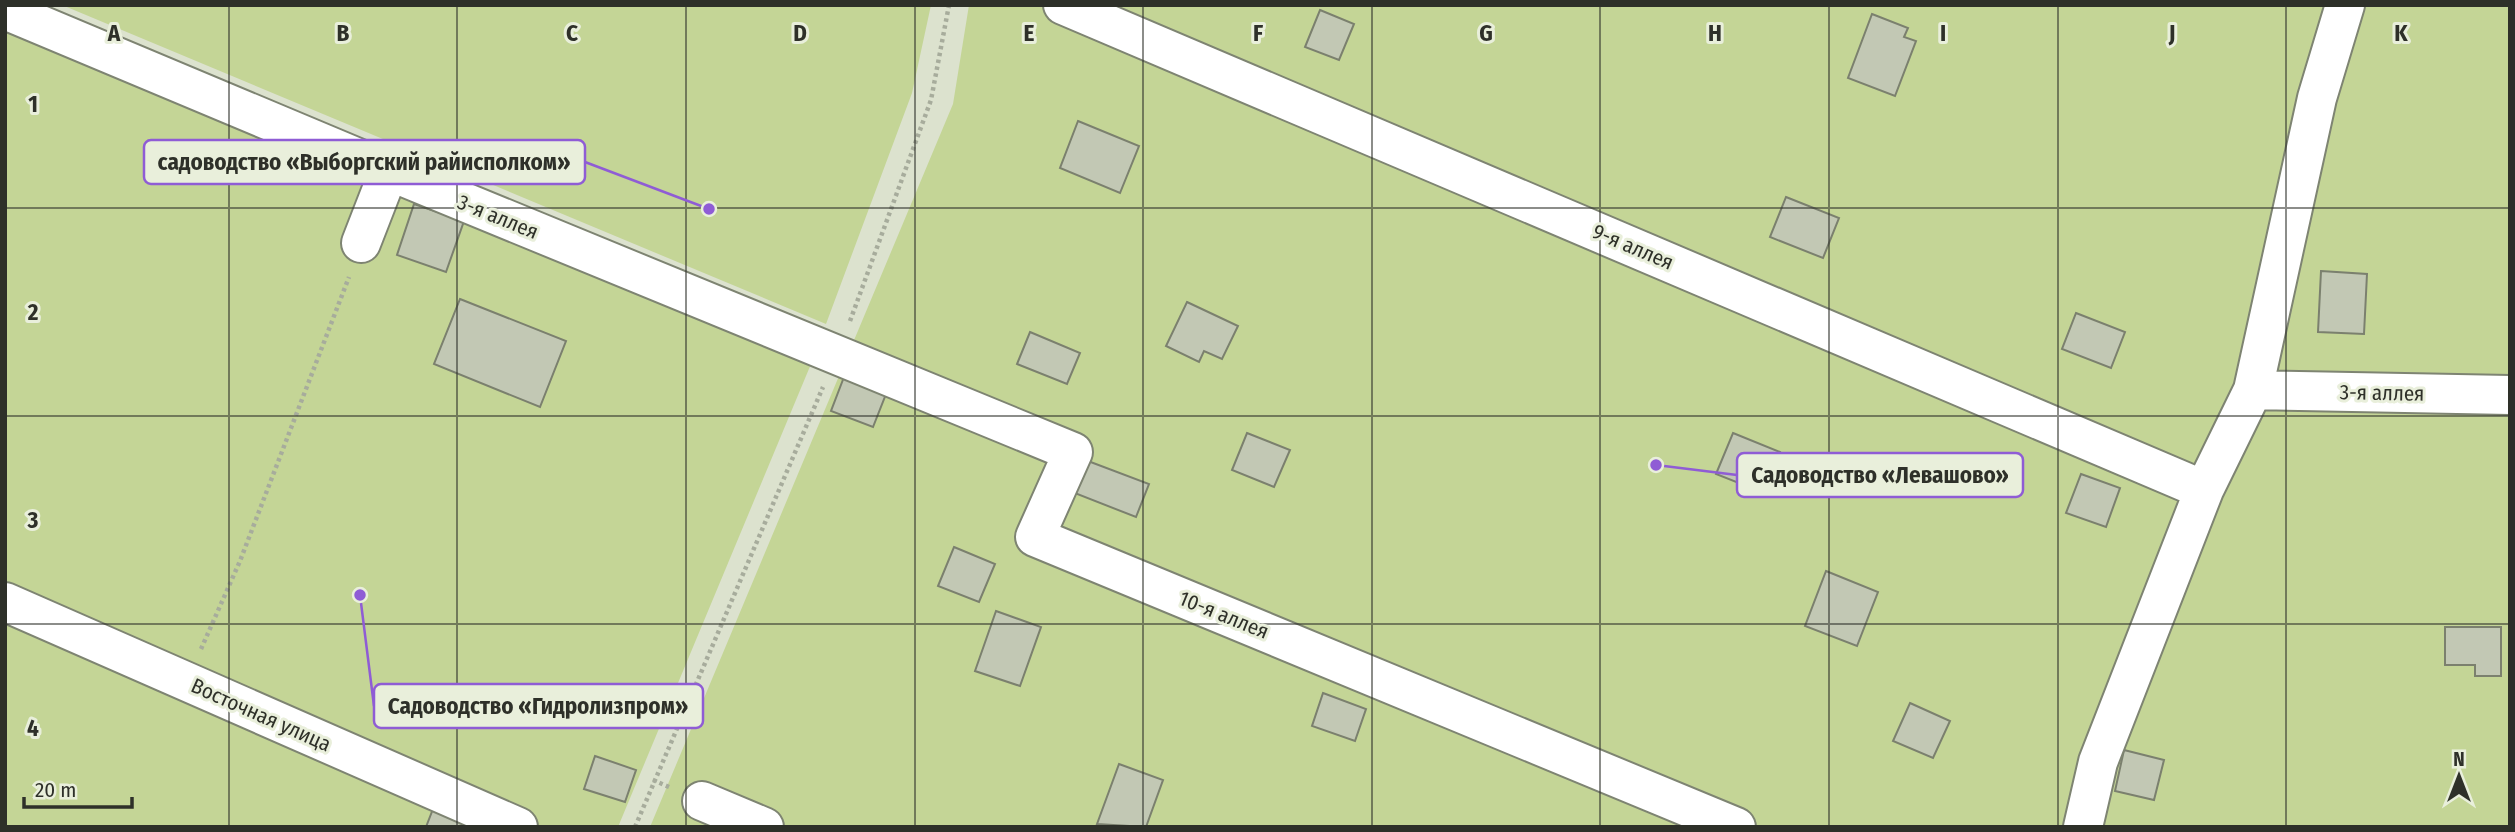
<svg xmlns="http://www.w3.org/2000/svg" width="2515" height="832" font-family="'Fira Sans Condensed',sans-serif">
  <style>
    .garden { fill: #c4d596 }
    .building { fill: #c2c8b4; stroke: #7b806e; stroke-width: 2 }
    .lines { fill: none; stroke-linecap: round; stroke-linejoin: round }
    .minor-casing { stroke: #7e8472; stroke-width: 42 }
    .path { stroke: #a7ac9c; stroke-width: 4.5; stroke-dasharray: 3.5 3.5; stroke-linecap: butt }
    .minor { stroke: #fff; stroke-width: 38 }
    .grid { fill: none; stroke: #2e3029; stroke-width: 2; stroke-opacity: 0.55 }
    .labels { text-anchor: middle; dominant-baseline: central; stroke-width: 6; stroke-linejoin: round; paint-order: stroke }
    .street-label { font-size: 21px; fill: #2e3029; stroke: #e9efdb }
    .grid-label { font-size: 23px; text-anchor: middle; font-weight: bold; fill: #2e3029; stroke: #e9efdb; stroke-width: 6; stroke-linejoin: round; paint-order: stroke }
    .leader { fill: none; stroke: #8f5cd5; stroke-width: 2.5 }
    .callout-dot { fill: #8f5cd5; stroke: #e9efdb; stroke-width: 2.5 }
    .callout { fill: #e9efdb; stroke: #8f5cd5; stroke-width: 2.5 }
    .callout-label { font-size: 23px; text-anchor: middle; font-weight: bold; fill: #2e3029 }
  </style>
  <rect width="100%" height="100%" fill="#dce2ce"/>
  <path class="garden" d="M62,5H931L912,93L826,324Z
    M969,5H2510V827H650L953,104Z
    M5,28L811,364L618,827H5Z"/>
  <path class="building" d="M1320,10L1354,24L1339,60L1305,47Z
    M1872,14L1908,28L1904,37L1916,41L1895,96L1848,78Z
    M1078,121L1139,146L1120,193L1060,168Z
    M1786,197L1839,218L1823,258L1770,237Z
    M414,204L464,221L446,272L397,255Z
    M2321,271L2367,274L2364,334L2318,332Z
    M460,299L566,341L540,407L434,364Z
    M1187,302L1238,326L1222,359L1204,351L1199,362L1166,346Z
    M2076,313L2125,332L2111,368L2062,349Z
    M1030,332L1080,353L1067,384L1017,364Z
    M844,377L886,394L873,427L831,411Z
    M1247,433L1290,450L1274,487L1232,470Z
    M1733,433L1780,452L1764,493L1716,474Z
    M1080,458L1149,484L1136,517L1067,490Z
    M2081,474L2120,488L2106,527L2066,513Z
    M954,547L995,564L979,602L938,586Z
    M1826,571L1878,592L1857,646L1805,626Z
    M996,611L1041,627L1020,686L975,671Z
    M2445,627H2501V676H2475V665H2445Z
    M1323,693L1366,709L1355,741L1312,726Z
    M1910,703L1950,721L1933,758L1893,741Z
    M2124,750L2164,760L2154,800L2115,791Z
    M595,756L636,770L625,802L584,789Z
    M1119,764L1163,780L1146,827L1097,824Z
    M433,809L478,827H426Z"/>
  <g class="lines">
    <defs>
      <path id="minor" d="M1063,5L2204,490
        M5,10L389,171L1073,452L1035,537L1736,827
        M361,243L389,171
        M2253,390L2510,395
        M5,602L518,827
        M702,801L764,827
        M2083,827L2098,762L2204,490L2253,390L2317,98L2345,5"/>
    </defs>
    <use href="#minor" class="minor-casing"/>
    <path class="path" d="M850,321L931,100L949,5
      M201,649L240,561L349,277
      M653,780L669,787
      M635,827L823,387"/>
    <use href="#minor" class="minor"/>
  </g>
  <path class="grid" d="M229,5V827M457,5V827M686,5V827M915,5V827M1143,5V827M1372,5V827M1600,5V827M1829,5V827M2058,5V827M2286,5V827M5,208H2510M5,416H2510M5,624H2510"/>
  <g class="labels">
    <g class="street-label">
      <text transform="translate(498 217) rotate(22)">3-я аллея</text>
      <text transform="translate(1633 247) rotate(23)">9-я аллея</text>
      <text transform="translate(2382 393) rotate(1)">3-я аллея</text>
      <text transform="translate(1224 615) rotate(22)">10-я аллея</text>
      <text transform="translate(261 715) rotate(24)">Восточная улица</text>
    </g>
  </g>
  <g class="grid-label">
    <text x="114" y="41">A</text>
    <text x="343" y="41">B</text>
    <text x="572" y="41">C</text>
    <text x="800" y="41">D</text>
    <text x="1029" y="41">E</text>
    <text x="1258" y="41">F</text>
    <text x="1486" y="41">G</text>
    <text x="1715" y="41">H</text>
    <text x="1943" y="41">I</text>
    <text x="2172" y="41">J</text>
    <text x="2401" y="41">K</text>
    <text x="33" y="112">1</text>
    <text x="33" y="320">2</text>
    <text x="33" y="528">3</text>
    <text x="33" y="736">4</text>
  </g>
  <path class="leader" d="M709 209L585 162M1656 465L1737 475M360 595L374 706"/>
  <g class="callout-dot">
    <circle cx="709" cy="209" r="7"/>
    <circle cx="1656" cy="465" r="7"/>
    <circle cx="360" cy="595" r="7"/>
  </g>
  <g class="callout">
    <rect x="144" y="140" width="441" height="44" rx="7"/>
    <rect x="1737" y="453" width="286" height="44" rx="7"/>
    <rect x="374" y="684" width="329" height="44" rx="7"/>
  </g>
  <g class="callout-label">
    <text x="364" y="170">садоводство «Выборгский райисполком»</text>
    <text x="1880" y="483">Садоводство «Левашово»</text>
    <text x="538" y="714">Садоводство «Гидролизпром»</text>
  </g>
  <rect width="2515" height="832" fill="none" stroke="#2e3029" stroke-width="14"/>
  <g transform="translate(2459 776)" stroke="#e9efdb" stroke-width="5" paint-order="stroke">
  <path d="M0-5L12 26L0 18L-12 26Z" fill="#2e3029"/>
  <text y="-10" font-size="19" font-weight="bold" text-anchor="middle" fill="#2e3029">N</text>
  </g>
  <path d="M24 797v10h108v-10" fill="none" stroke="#2e3029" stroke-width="3.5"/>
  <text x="35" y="797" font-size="21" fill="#2e3029" stroke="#e9efdb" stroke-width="5" paint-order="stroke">20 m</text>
</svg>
